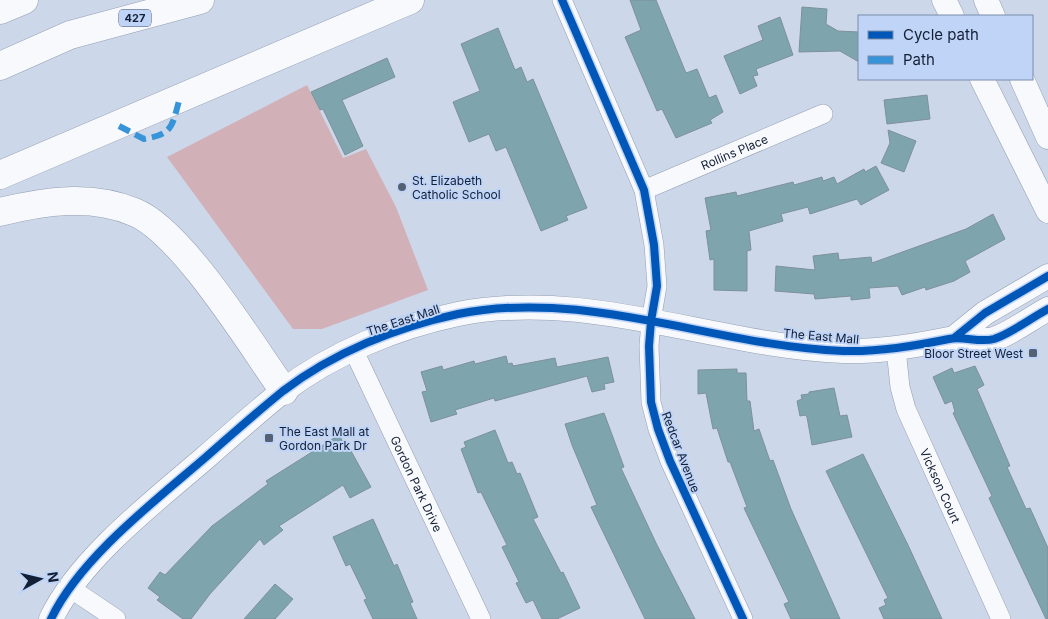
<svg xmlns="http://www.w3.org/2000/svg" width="1048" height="619" font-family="Inter,sans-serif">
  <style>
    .green { fill: #d2b0b7 }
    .building { fill: #7ea4ae; stroke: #7d919a }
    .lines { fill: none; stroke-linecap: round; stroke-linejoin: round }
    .minor-casing { stroke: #949fb1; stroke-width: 20 }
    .major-casing { stroke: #949fb1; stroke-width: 25 }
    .highway-casing { stroke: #949fb1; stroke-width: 29 }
    .minor { stroke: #f7f9fc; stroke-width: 19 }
    .major { stroke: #f7f9fc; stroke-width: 24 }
    .highway { stroke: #f7f9fc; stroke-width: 28 }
    .quiet { stroke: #3894d8; stroke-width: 6; stroke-dasharray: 12 6; stroke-linecap: butt }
    .cycleway-casing { stroke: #bfd4f7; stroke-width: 11 }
    .cycleway { stroke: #0057b8; stroke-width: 8 }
    .poi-dot { fill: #546074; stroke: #bfd4f7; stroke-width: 2 }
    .labels { text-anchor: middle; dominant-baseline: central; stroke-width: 4; stroke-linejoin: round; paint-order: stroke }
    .shield { fill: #bfd4f7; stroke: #47556f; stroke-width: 1 }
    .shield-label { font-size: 11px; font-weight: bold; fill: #131f35 }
    .street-label { font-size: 12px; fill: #131f35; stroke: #bfd4f7 }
    .poi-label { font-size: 12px; fill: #131f35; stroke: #bfd4f7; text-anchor: start }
  </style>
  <rect width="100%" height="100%" fill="#ccd8ea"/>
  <path class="green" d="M307,85L343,158L366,149L396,207L428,290L322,329H293L167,157Z"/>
  <path class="building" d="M630,0H656L686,73L697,69L709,98L716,95L723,112L710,120L712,123L676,138L662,109L657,111L625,37L641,30Z
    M802,7L827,9L826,24L838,31L859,32V62L840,51L799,52Z
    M780,17L793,55L756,69L758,75L753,76L757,86L740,94L724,56L763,40L758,26Z
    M498,28L515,70L521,67L527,82L533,79L587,208L566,216L568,220L541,231L506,147L496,151L489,134L469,142L453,102L480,91L461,44Z
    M387,58L395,77L342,100L363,146L345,155L323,109L320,110L311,92Z
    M927,95L930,119L887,124L884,100Z
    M888,130L916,141L904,172L881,163L890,143Z
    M876,166L889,190L861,205L857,199L810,214L808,207L781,214L783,221L749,231L751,250L747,251V291L714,290V259L710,260L706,231L711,230L705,198L736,192L737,196L793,182L794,185L822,177L823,181L834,177L837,184L864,169L865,172Z
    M993,214L1005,239L965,261L970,272L954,281L926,290L925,287L902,295L898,286L869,288L870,298L851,300V296L815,299L814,294L775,291L776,266L815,270L813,256L838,253L839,260L871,257L872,263L966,229Z
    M506,356L508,364L512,363L513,366L555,358L557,367L608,357L614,382L604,384L605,389L592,392L587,376L495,401L494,398L455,410L457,414L431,422L422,392L427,391L421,372L442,366L443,370L474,361L475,364Z
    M975,366L984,385L977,389L1010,466L1007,467L1026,509L1030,508L1048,548V619H1046L989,498L992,496L953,413L955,412L952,401L945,404L933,377L952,368L954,373Z
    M737,369V373H746L747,401H750L754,431L759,429L770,461L773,460L791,509L840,619H791L784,604L789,602L744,508L747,507L730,462H728L717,428L713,429L706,393L698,394V370Z
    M834,388L840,416L847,415L852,437L812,445L807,417L805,415L800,416L797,401L802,399L801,395L809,394V392Z
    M604,413L624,467L621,468L656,543L695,619H645L591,507L597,505L572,445L565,424Z
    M495,430L508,463L512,462L517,474L520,473L538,517L533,519L561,573L563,572L580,608L557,619H542L533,600L526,603L516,583L519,582L502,547L507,545L481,492L478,493L461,449L466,447L464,442Z
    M339,435L349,452L351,451L371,487L350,498L343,485L279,526L283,530L264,545L260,539L210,594L191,619H183L157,600L160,597L148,588L160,572L165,575L212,526L268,484L266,481Z
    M863,454L908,545L942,619H884L879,608L886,605L884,600L888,598L826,471Z
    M373,519L394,566L397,564L413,602L410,603L417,619H373L364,600L367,599L350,564L346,566L333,537Z
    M275,584L293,599L275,619H244Z"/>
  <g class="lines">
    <defs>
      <g id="minor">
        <path d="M562,0L644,190L654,245L657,286L651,321L649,346L651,402L658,429L670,461L743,619"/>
        <path id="s1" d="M644,190L823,114"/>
        <path id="s2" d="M353,349L481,619"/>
        <path id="s3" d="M896,349L900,387L906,409L1001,619"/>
        <path d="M70,588L116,619"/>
      </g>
      <path id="major" d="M944,0L952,16
        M986,0L993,16
        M982,79L1048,211
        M1022,79L1048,137
        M954,338L985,313L1048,276
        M51,619C80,558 155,501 206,457C231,435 257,412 283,391C333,353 396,327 458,314C588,288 714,346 843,351C879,352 914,346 949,339C963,336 980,343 994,339C1012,333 1031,318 1048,309"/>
      <path id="highway" d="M0,10L24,0
        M0,66L70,35L200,0
        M0,175L410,0
        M0,212C44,201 91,194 134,212C182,231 252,346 284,391"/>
    </defs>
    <use href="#minor" class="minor-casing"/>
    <use href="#major" class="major-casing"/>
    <use href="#highway" class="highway-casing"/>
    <use href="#minor" class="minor"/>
    <use href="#major" class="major"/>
    <use href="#highway" class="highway"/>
    <path class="quiet" d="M119,126L144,139C173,134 172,126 179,101"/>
    <defs>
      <path id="cycleway" d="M562,0L644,190L654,245L657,286L651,321L649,346L651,402L658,429L670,461L743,619
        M954,338L985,313L1048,276
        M51,619C80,558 155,501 206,457C231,435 257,412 283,391C333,353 396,327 458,314C588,288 714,346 843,351C879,352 914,346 949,339C963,336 980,343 994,339C1012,333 1031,318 1048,309"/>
    </defs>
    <use href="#cycleway" class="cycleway-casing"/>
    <use href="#cycleway" class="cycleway"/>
  </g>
  <g class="poi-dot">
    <circle cx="402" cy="187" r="5"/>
    <rect x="1028" y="348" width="10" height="10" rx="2.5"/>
    <rect x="264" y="433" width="10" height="10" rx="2.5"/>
  </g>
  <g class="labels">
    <rect class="shield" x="119" y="9.5" width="32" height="17" rx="4"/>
    <g class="shield-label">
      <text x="135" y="18">427</text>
    </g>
    <g class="street-label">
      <text stroke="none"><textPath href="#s1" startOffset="98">Rollins Place</textPath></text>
      <text transform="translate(403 320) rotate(-18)">The East Mall</text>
      <text transform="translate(821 336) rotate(5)">The East Mall</text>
      <text transform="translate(681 452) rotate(69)">Redcar Avenue</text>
      <text stroke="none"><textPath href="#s2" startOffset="149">Gordon Park Drive</textPath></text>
      <text stroke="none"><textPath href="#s3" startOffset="145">Vickson Court</textPath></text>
    </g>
    <g class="poi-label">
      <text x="412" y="180">St. Elizabeth<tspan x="412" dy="14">Catholic School</tspan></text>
      <text x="1023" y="353" text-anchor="end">Bloor Street West</text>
      <text x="279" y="431">The East Mall at<tspan x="279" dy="14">Gordon Park Dr</tspan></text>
    </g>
  </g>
  <rect x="858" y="15" width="175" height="65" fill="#bfd4f7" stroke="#7a8ca9"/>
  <rect x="868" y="31" width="25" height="8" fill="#0057b8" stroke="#7a8ca9"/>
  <text x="903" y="40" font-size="15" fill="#131f35">Cycle path</text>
  <rect x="868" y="56" width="25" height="8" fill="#3894d8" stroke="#7a8ca9"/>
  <text x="903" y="65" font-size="15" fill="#131f35">Path</text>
  <g transform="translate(40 579) rotate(82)" stroke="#bfd4f7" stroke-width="4" paint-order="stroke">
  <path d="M0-4L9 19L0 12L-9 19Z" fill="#131f35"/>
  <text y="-8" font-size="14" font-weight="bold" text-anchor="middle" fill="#131f35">N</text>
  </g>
</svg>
